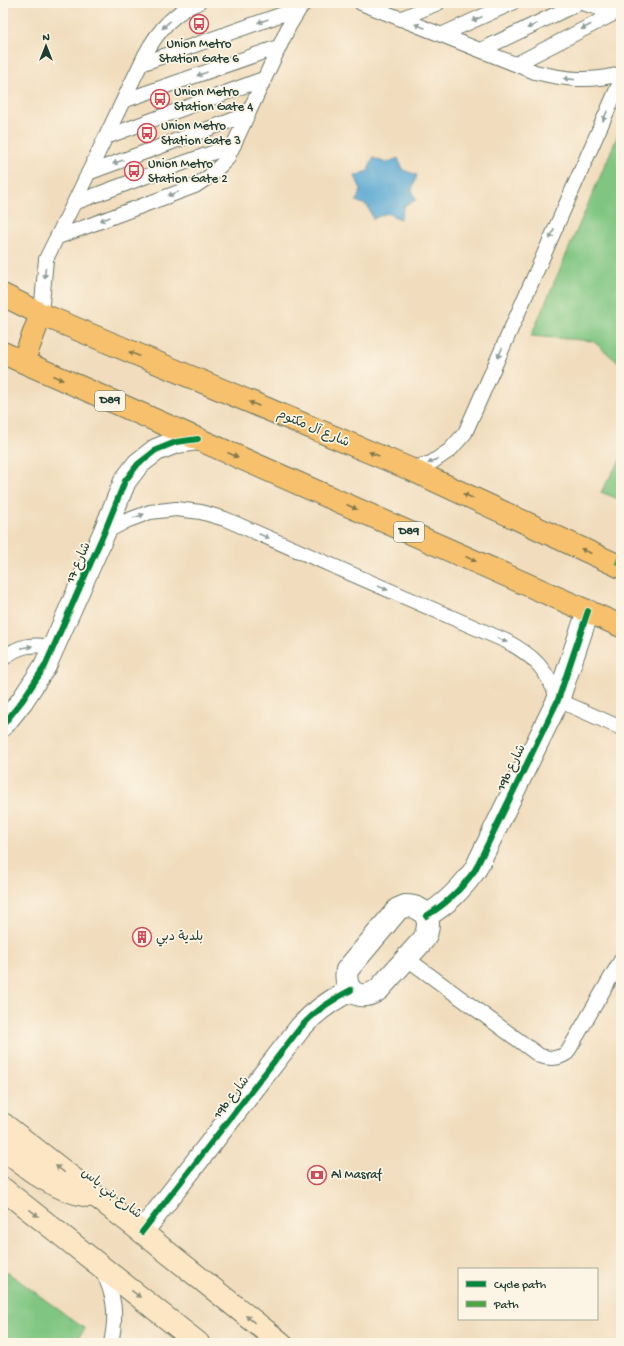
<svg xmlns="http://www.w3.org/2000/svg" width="624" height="1346" font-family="'Gochi Hand','Playpen Sans Arabic',sans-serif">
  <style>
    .green { fill: #80c682; stroke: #50825b }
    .water { fill: #59a8d3; stroke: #3c7284 }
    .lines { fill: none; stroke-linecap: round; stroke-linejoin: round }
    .service-casing { stroke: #687564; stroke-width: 16 }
    .minor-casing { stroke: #687564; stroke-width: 24 }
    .secondary-casing { stroke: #687564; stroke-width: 24 }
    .primary-casing { stroke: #687564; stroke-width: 24 }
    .service { stroke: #fff; stroke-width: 14 }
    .minor { stroke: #fff; stroke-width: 22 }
    .secondary { stroke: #fce6c4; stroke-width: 22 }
    .primary { stroke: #f7c06c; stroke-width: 22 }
    .quiet { stroke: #4fa644; stroke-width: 5; stroke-dasharray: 10 5; stroke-linecap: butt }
    .cycleway-casing { stroke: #fcf5e5; stroke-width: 8 }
    .cycleway { stroke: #00873e; stroke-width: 6 }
    .oneway { fill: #8f9e9a }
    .oneway2 { fill: #80784d }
    .oneway3 { fill: #8e927c }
    .labels { text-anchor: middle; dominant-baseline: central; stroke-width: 3.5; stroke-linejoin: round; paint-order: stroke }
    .shield { fill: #fcf5e5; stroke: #617469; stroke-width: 1 }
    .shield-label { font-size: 12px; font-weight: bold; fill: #1f3d34 }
    .poi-label { font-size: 13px; fill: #1f3d34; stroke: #fcf5e5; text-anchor: start }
    .street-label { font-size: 13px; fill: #1f3d34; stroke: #fcf5e5 }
  </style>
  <rect width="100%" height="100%" fill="#fcf5e5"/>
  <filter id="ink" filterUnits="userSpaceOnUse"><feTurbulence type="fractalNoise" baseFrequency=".025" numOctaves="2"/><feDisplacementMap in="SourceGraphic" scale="8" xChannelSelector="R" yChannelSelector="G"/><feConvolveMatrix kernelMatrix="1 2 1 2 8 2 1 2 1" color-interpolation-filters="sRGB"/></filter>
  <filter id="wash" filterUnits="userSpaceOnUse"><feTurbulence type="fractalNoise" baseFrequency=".012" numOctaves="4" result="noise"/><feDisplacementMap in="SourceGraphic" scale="16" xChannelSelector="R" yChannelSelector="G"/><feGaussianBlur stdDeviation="0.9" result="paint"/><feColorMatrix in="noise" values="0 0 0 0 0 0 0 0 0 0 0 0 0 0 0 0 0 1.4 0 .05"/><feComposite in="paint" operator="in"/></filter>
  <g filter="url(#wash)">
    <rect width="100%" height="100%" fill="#f1ddbd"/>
    <path class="green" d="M621,128V366L620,364L593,341L531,336Z
      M621,458V500L601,492Z
      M3,1269L85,1329L74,1343H3Z"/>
    <path class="water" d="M373,158L386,163L398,158L403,170L417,175L412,190L416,200L405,205L400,219L387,213L373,219L368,206L356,201L361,190L355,176L368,171Z"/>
  </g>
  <g filter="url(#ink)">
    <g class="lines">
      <defs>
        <path id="service" d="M361,3L535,72C567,80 589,82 621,74
          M582,3L602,9H621
          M400,19L438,3
          M441,35L512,3
          M481,50L579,3
          M141,64L300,8
          M516,64L621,10
          M123,101L278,47
          M106,137L263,79
          M88,173L246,115
          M74,203L147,176L234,145
          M58,237L195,186L210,176L227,159L289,26L300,8L305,3
          M41,314L46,259L74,203L145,55C157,32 173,12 198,3
          M410,469L431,463L450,450L465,433L621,80
          M104,533L126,521L150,512L176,509L201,512L225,519L506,641C534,656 547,669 558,700L621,728
          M3,659C19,644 34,644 54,647
          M406,958L540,1056C551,1059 558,1059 567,1053L621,960
          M102,1270C115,1296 117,1315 111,1343"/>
        <path id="minor" d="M3,725L22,701L45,666L104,533L125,481L138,464L156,450L176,442L198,439
          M405,906C426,906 433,921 424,939L379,989C361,1003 343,992 347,970L398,909Z
          M426,916C447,904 461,889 475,870L558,700L588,611
          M142,1232L300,1028C315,1011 331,1000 351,990"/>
        <path id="secondary" d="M3,1124L142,1232L281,1343
          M3,1149C29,1170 54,1190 88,1196
          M3,1189L198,1343"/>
        <path id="primary" d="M3,295L41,314L410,469L621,567
          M3,353L621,626
          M23,362L41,314"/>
      </defs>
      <use href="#service" class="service-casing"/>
      <use href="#minor" class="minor-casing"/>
      <use href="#secondary" class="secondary-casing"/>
      <use href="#primary" class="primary-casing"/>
      <use href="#service" class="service"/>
      <use href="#minor" class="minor"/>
      <use href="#secondary" class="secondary"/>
      <use href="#primary" class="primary"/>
      <path class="quiet" d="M617,565L621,555"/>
      <defs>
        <path id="cycleway" d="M3,725L22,701L45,666L104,533L125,481L138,464L156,450L176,442L198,439
          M426,916C447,904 461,889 475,870L558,700L588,611
          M142,1232L300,1028C315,1011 331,1000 351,990"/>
      </defs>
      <use href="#cycleway" class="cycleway-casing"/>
      <use href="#cycleway" class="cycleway"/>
    </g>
    <defs><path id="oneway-solid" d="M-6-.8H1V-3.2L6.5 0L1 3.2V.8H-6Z"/></defs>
    <g class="oneway">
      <use href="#oneway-solid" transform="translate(477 19) rotate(156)"/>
      <use href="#oneway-solid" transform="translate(263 21) rotate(161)"/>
      <use href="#oneway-solid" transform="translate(166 25) rotate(136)"/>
      <use href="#oneway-solid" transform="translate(420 26) rotate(-159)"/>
      <use href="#oneway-solid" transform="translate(532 26) rotate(154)"/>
      <use href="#oneway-solid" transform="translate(586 27) rotate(153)"/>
      <use href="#oneway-solid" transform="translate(202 74) rotate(161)"/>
      <use href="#oneway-solid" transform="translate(569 79) rotate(-174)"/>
      <use href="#oneway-solid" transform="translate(605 116) rotate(114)"/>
      <use href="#oneway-solid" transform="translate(118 162) rotate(160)"/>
      <use href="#oneway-solid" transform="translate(173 194) rotate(159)"/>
      <use href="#oneway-solid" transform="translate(105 219) rotate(160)"/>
      <use href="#oneway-solid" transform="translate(552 234) rotate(114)"/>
      <use href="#oneway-solid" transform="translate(45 273) rotate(95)"/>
      <use href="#oneway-solid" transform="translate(500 353) rotate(114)"/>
      <use href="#oneway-solid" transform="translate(433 461) rotate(152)"/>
      <use href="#oneway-solid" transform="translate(139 516) rotate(-20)"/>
      <use href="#oneway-solid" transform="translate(264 536) rotate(23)"/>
      <use href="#oneway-solid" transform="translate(383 588) rotate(23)"/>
      <use href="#oneway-solid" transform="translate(502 640) rotate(24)"/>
      <use href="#oneway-solid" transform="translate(27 647) rotate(-11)"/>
    </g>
    <g class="oneway2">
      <use href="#oneway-solid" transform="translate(134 354) rotate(-157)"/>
      <use href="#oneway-solid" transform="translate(58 378) rotate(24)"/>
      <use href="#oneway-solid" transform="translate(254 404) rotate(-157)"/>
      <use href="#oneway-solid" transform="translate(374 454) rotate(-157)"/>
      <use href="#oneway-solid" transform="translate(233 455) rotate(24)"/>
      <use href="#oneway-solid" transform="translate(468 496) rotate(-155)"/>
      <use href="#oneway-solid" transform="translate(352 507) rotate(24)"/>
      <use href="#oneway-solid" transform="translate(586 551) rotate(-155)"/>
      <use href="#oneway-solid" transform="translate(471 559) rotate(24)"/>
    </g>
    <g class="oneway3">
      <use href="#oneway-solid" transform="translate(60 1169) rotate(-142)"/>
      <use href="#oneway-solid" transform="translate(34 1213) rotate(38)"/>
      <use href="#oneway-solid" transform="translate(136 1294) rotate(38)"/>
      <use href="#oneway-solid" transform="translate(250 1319) rotate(-141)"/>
    </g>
  </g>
  <defs>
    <symbol id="bus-ring" viewBox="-11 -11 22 22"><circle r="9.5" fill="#fcf5e5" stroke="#d1495b" stroke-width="1.5"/><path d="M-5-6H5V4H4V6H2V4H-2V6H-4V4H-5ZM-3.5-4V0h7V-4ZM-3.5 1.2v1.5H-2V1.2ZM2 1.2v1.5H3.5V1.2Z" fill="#d1495b"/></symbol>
    <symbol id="building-ring" viewBox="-11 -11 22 22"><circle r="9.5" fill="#fcf5e5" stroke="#d1495b" stroke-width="1.5"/><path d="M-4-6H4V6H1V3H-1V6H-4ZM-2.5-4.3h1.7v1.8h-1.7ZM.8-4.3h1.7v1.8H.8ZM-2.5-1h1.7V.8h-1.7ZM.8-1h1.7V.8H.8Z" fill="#d1495b"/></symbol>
    <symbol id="bank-ring" viewBox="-11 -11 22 22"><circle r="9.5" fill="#fcf5e5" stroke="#d1495b" stroke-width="1.5"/><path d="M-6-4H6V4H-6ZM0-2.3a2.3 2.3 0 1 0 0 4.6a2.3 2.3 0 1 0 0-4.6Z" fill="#d1495b"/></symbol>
  </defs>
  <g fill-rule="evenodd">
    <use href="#bus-ring" x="188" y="13" width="22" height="22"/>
    <use href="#bus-ring" x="149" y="88" width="22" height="22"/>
    <use href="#bus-ring" x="136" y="122" width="22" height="22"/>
    <use href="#bus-ring" x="123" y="160" width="22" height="22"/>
    <use href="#building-ring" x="131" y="926" width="22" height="22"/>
    <use href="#bank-ring" x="306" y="1164" width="22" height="22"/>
  </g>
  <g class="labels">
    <g class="shield">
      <rect x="95" y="391" width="30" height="20" rx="3"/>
      <rect x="394" y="522" width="30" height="20" rx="3"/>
    </g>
    <g class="shield-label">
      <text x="110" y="401">D89</text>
      <text x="409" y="532">D89</text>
    </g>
    <g class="poi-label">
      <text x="199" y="44" text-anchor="middle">Union Metro<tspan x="199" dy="15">Station Gate 6</tspan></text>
      <text x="174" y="92">Union Metro<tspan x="174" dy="15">Station Gate 4</tspan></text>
      <text x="161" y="126">Union Metro<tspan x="161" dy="15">Station Gate 3</tspan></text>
      <text x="148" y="164">Union Metro<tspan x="148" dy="15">Station Gate 2</tspan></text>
      <text x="156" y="937">بلدية دبي</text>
      <text x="331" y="1175">Al Masraf</text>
    </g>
    <g class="street-label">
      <text transform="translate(313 429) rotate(23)">شارع آل مكتوم</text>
      <text transform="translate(79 563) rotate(-66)">شارع 17</text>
      <text transform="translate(512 768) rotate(-64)">19b شارع</text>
      <text transform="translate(232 1098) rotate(-52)">19b شارع</text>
      <text transform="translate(111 1194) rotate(38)">شارع بني ياس</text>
    </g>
  </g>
  <rect width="624" height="1346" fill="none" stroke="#fcf5e5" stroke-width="16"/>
  <rect x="458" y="1268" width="140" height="52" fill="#fcf5e5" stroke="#a4ab9e"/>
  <rect x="466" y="1281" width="20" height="6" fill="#00873e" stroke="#a4ab9e"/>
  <text x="494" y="1288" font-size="12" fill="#1f3d34">Cycle path</text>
  <rect x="466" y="1301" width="20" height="6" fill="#4fa644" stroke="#a4ab9e"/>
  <text x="494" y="1308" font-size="12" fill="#1f3d34">Path</text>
  <g transform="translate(46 46)" stroke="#fcf5e5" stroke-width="3" paint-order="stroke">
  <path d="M0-3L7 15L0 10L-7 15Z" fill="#1f3d34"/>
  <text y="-6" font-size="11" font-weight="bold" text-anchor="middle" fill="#1f3d34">N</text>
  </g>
</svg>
